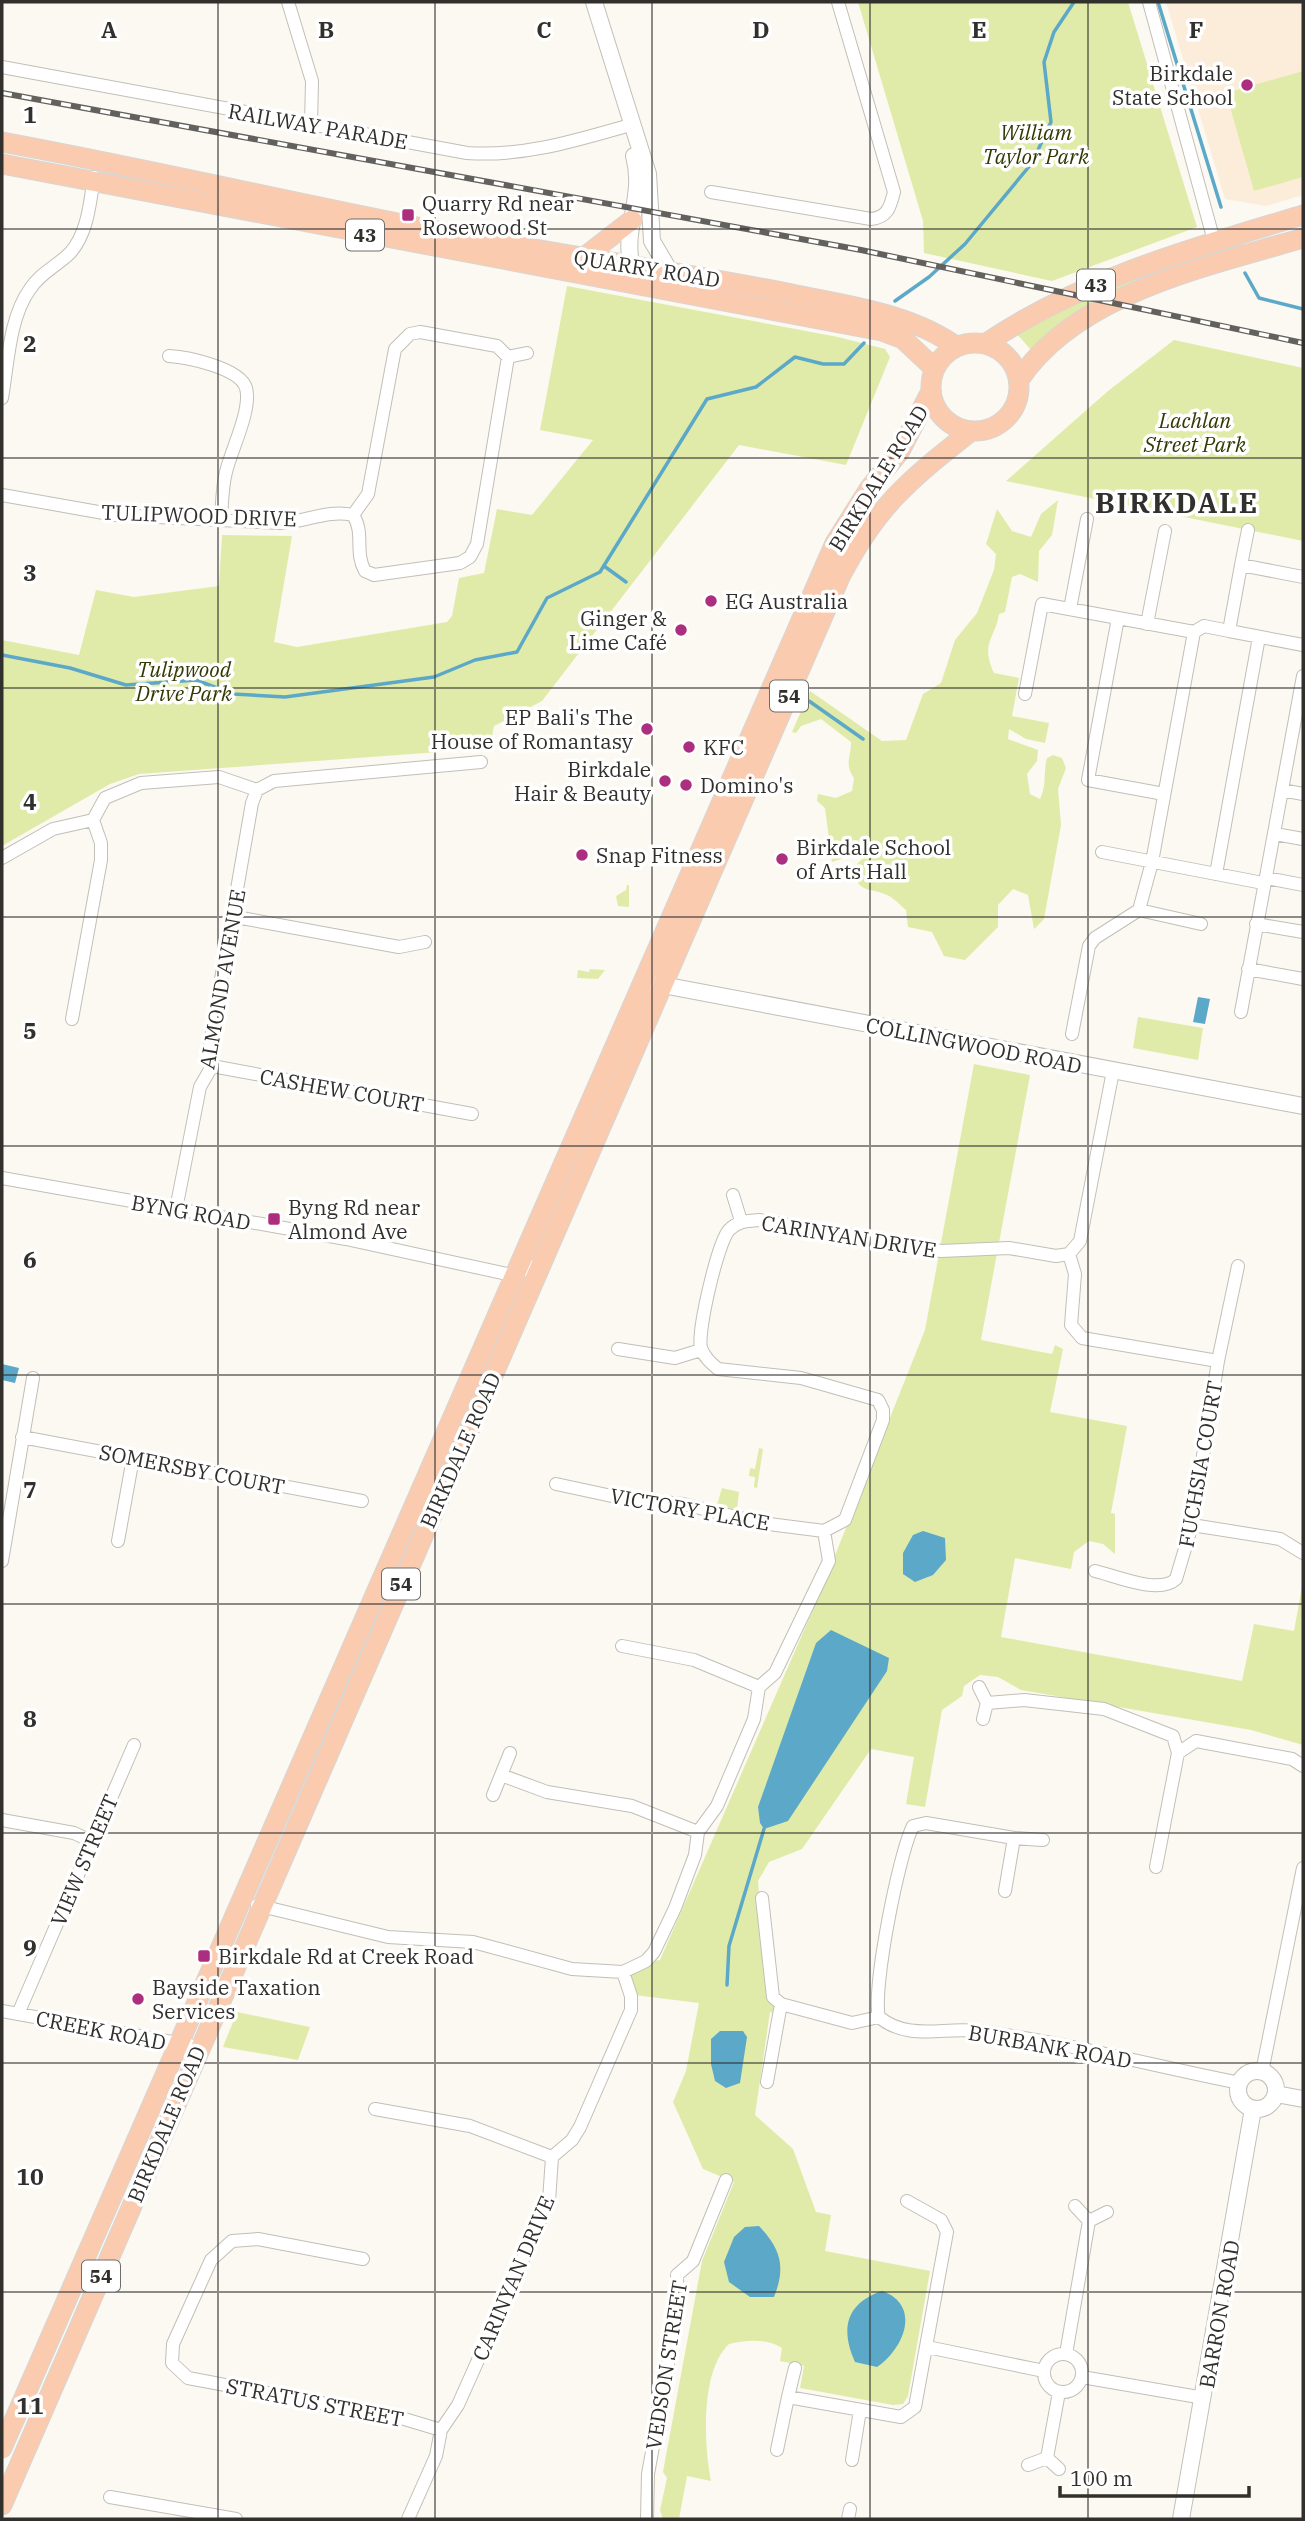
<svg xmlns="http://www.w3.org/2000/svg" width="1305" height="2521" font-family="'IBM Plex Serif',serif">
  <style>
    .education { fill: #fcedda }
    .green { fill: #e1eba9 }
    .water { fill: #5ba8c9 }
    .lines { fill: none; stroke-linecap: round; stroke-linejoin: round }
    .stream { stroke: #5ba8c9; stroke-width: 3.5 }
    .minor-casing { stroke: #c1bfb7; stroke-width: 14 }
    .tertiary-casing { stroke: #c1bfb7; stroke-width: 18 }
    .primary-casing { stroke: #d6d6d5; stroke-width: 21 }
    .minor { stroke: #fff; stroke-width: 12 }
    .tertiary { stroke: #fff; stroke-width: 16 }
    .primary { stroke: #fbcbaf; stroke-width: 19 }
    .rail-casing { stroke: #62615d; stroke-width: 6 }
    .rail { stroke: #fff; stroke-width: 3.5; stroke-dasharray: 10; stroke-linecap: butt }
    .grid { fill: none; stroke: #31302d; stroke-width: 2; stroke-opacity: 0.55 }
    .poi-dot { fill: #ac2f7f; stroke: #fff; stroke-width: 2.5 }
    .labels { text-anchor: middle; dominant-baseline: central; stroke-width: 7; stroke-linejoin: round; paint-order: stroke }
    .shield { fill: #fff; stroke: #6f6e6c; stroke-width: 2 }
    .shield-label { font-size: 19px; font-weight: bold; fill: #31302d }
    .poi-label { font-size: 21px; fill: #31302d; stroke: #fff; text-anchor: start }
    .street-label { font-size: 21px; fill: #31302d; stroke: #fff }
    .park-label { font-size: 21px; font-style: italic; fill: #333803; stroke: #fff }
    .district-label { font-size: 28px; font-weight: bold; letter-spacing: 2px; fill: #31302d; stroke: #fff }
    .grid-label { font-size: 23px; text-anchor: middle; font-weight: bold; fill: #31302d; stroke: #fff; stroke-width: 7; stroke-linejoin: round; paint-order: stroke }
  </style>
  <rect width="100%" height="100%" fill="#fbf9f1"/>
  <path class="education" d="M1166,2H1303V195L1266,206L1225,199Z"/>
  <path class="green" d="M858,2H1128L1197,227L1052,281L924,253L923,221Z
    M1303,71V177L1254,191L1226,93Z
    M1189,257L1192,264L1048,336L1031,350L1016,333L1075,302Z
    M567,286L838,337L885,349L890,357L846,465L739,445L542,701L494,726L492,737L439,752L139,774L110,784L2,846V640L79,655L96,590L134,597L219,586L222,535L292,536L274,642L297,647L447,622L452,616L459,578L484,573L497,509L532,515L593,440L540,430Z
    M1174,340L1303,368V541L1006,481L1108,391Z
    M1058,500L1052,535L1039,551L1038,582L1020,574L1012,577L1005,612L999,614C995,640 980,642 994,673L1019,678L1012,716L1049,723L1045,743L1026,739L1009,729L1008,739L1038,750L1037,761L1027,774L1030,794L1040,799C1047,785 1043,773 1047,758L1053,755L1062,758L1066,768L1058,789L1061,825L1044,919L1034,929L1028,895L1013,889L998,905V927L965,960L944,956L932,932L908,927L906,910C900,905 894,898 887,895C865,886 864,895 850,871L869,852L871,843L853,840L841,859L832,862L825,808L817,801L818,794L836,798L852,791L854,778C844,763 851,758 851,742L821,719L801,726L796,733L792,732L810,691L882,741L906,740L923,694L941,683L955,640L977,613L994,570L996,554L986,544L997,509L1012,531L1031,537L1041,514Z
    M627,885H629V907L618,906L616,896L626,890Z
    M590,969L605,970L598,979L577,978L578,970L589,972Z
    M1138,1017L1203,1028L1198,1060L1133,1048Z
    M974,1064L1030,1075L981,1340L1052,1354L1055,1345L1063,1349L1050,1412L1127,1426L1111,1513L1115,1514V1554L1103,1544L1089,1541L1074,1552L1071,1569L1015,1558L1001,1637L1242,1681L1254,1624L1294,1631L1303,1581V1745L1251,1730L1021,1690L998,1677L980,1675L964,1686L962,1696L942,1710L925,1807L906,1804L914,1757L871,1749L802,1849L769,1862L758,1881L766,1980L777,2005L775,2013L770,2012L755,2115L793,2149L816,2212L831,2215L825,2251L930,2271L908,2396L903,2404L893,2405L800,2388L804,2366L780,2361L782,2348C768,2338 745,2340 729,2344C700,2371 704,2446 711,2481L687,2476L679,2519H663L660,2510L667,2478L663,2472L702,2261L734,2182L703,2169L673,2102L686,2071L699,2003L634,1995L628,1973L650,1961L660,1960L816,1603L925,1330Z
    M759,1448L763,1449L757,1488L754,1487L755,1477L749,1476L750,1468L755,1469Z
    M722,1488L739,1492L737,1510L717,1505Z
    M237,2012L310,2027L298,2060L223,2047Z"/>
  <path class="water" d="M1198,997L1210,999L1205,1024L1193,1022Z
    M2,1364L19,1368L15,1383L2,1380Z
    M923,1531L945,1538L946,1560L933,1575L915,1582L903,1574V1553L913,1535Z
    M831,1630L889,1658L887,1671L788,1821L764,1829L760,1823L758,1807L816,1643Z
    M720,2031H743L747,2037L740,2083L726,2088L715,2081L711,2064V2039Z
    M759,2226C781,2249 786,2267 774,2297H750L729,2282L724,2262L734,2237L745,2227Z
    M882,2291C922,2305 904,2349 877,2367L855,2362C840,2329 846,2303 882,2291Z"/>
  <g class="lines">
    <path class="stream" d="M1158,2L1221,207
      M1245,273L1259,298L1303,309
      M895,301L929,277L965,244L1032,163L1051,122L1044,62L1054,32L1074,2
      M604,566L626,582
      M2,655L70,668L126,685L196,680L233,694L285,697L434,677L475,660L517,652L547,598L600,572L707,399L756,387L795,357L823,364H844L864,343
      M809,701L863,739
      M727,1985L729,1946L764,1829"/>
    <defs>
      <path id="minor" d="M288,2L312,81L311,124
        M1149,2L1214,241
        M2,67L467,153C526,157 577,140 634,124
        M711,192L871,219C888,217 890,207 894,192L838,2
        M420,332L497,346L508,357L477,544L470,557L460,563L374,575L365,571C354,552 365,533 353,515L368,494L395,349L410,334Z
        M169,356C187,357 240,368 246,388C252,410 231,450 226,472C222,487 222,504 221,520
        M508,357L527,353
        M2,398C8,364 9,318 30,289C40,273 57,266 70,253C88,233 90,202 94,177
        M2,495L115,515L281,523C306,522 328,509 353,515
        M1241,565L1248,530
        M1303,577L1241,565L1229,631L1303,645
        M1070,609L1087,519
        M1118,618L1088,780L1164,794
        M1147,624L1165,531
        M1025,694L1042,604L1194,632
        M257,790L274,781L481,762
        M1282,790L1303,794
        M1275,834L1303,839
        M1102,852L1263,883
        M2,858L53,829L93,820
        M1216,874L1259,637
        M1267,878L1303,885
        M1139,910L1201,924
        M236,917L399,947L425,942
        M1256,924L1303,932
        M1248,969L1303,979
        M1241,1012L1303,676
        M72,1019L101,860V843L93,820L105,798L141,783L219,777L257,790
        M1072,1034L1089,946L1095,938L1139,910L1152,862L1194,632L1204,626L1229,631
        M212,1066L472,1114
        M1113,1071L1080,1241L1069,1254L1075,1274L1071,1325L1082,1338L1218,1361
        M2,1178L346,1239L512,1275L542,1263
        M733,1195L741,1221
        M176,1209L200,1087L212,1066L210,1045L228,938L236,917V895L252,803L257,790
        M618,1349L675,1358L701,1350
        M22,1437L362,1501
        M556,1484L621,1498L683,1504L761,1523L824,1531
        M1192,1525L1280,1539L1303,1553
        M118,1541L133,1458
        M2,1561L33,1378
        M1095,1571C1116,1576 1159,1595 1176,1579L1192,1525L1218,1361L1238,1266
        M622,1646L694,1660L759,1687
        M979,1687L987,1703L1024,1700L1104,1709L1173,1736L1178,1753
        M983,1719L987,1703
        M501,1775L547,1792L632,1806L698,1832
        M493,1795L510,1753
        M2,1820L74,1833L91,1841
        M1156,1867L1178,1753L1196,1741L1292,1759L1303,1766
        M1005,1891L1014,1838L1043,1840
        M762,1898L773,1997L781,2004L852,2023L879,2017C908,2041 943,2027 977,2031C1066,2042 1153,2066 1240,2083
        M257,1905L388,1937L473,1942L572,1969L623,1972
        M2,2011L200,2047
        M18,2014L134,1745
        M879,2017C872,1989 899,1853 913,1826L926,1823L1014,1838
        M1262,2072L1303,1868
        M767,2082L781,2004
        M375,2109L470,2126L552,2157
        M1075,2206L1089,2221L1107,2212
        M363,2259L258,2239L232,2241L211,2260L173,2344L172,2363L188,2378L401,2418L441,2430
        M927,2347L1044,2371
        M1044 2373a19 19 0 1 1 38 0a19 19 0 1 1-38 0Z
        M1066,2354L1089,2221
        M1082,2377L1204,2398
        M788,2397L795,2368
        M777,2450L788,2397L901,2417L915,2407L947,2232L941,2220L907,2201
        M1047,2458L1059,2392
        M852,2460L860,2410
        M1028,2465L1047,2458L1059,2469
        M110,2497L236,2519
        M408,2519L436,2456L441,2430L458,2405L549,2201L552,2157L572,2140L580,2127L631,2010V1996L623,1972L646,1961L654,1952L675,1908L695,1855L698,1832L717,1806L754,1719L759,1687L775,1673L829,1561L824,1531L845,1520L883,1420V1410L878,1400L801,1378L718,1369C711,1363 704,1357 701,1348C697,1331 718,1242 729,1230C738,1221 747,1221 759,1220L941,1251L1009,1248L1056,1256L1069,1254
        M647,2519L648,2474L678,2309L677,2275L693,2261L726,2180
        M848,2519L850,2509"/>
      <path id="tertiary" d="M594,2L648,174L652,241L669,270
        M634,275C619,231 646,199 634,156
        M652,983L1303,1106
        M1238 2090a19 19 0 1 1 38 0a19 19 0 1 1-38 0Z
        M1276,2094L1303,2099
        M1181,2519L1253,2109"/>
      <path id="primary" d="M2,142C170,173 336,213 505,244C600,261 696,275 792,294C847,306 910,313 957,347
        M2,164L882,331L903,339L934,368
        M583,258L632,220
        M931 387a44 44 0 1 1 88 0a44 44 0 1 1-88 0Z
        M985,344C1081,279 1193,248 1303,215
        M1019,380C1076,293 1209,266 1303,238
        M2,2448L835,543L869,489L900,451L930,393
        M2,2505L840,577C877,506 909,480 970,432"/>
    </defs>
    <use href="#minor" class="minor-casing"/>
    <use href="#tertiary" class="tertiary-casing"/>
    <use href="#primary" class="primary-casing"/>
    <use href="#minor" class="minor"/>
    <use href="#tertiary" class="tertiary"/>
    <use href="#primary" class="primary"/>
    <defs>
      <path id="rail" d="M2,93L861,250L1303,343"/>
    </defs>
    <use href="#rail" class="rail-casing"/>
    <use href="#rail" class="rail"/>
  </g>
  <path class="grid" d="M218,2V2519M435,2V2519M652,2V2519M870,2V2519M1088,2V2519M2,229H1303M2,458H1303M2,688H1303M2,917H1303M2,1146H1303M2,1375H1303M2,1604H1303M2,1833H1303M2,2063H1303M2,2292H1303"/>
  <g class="poi-dot">
    <circle cx="1247" cy="85" r="7"/>
    <rect x="401" y="208" width="14" height="14" rx="3.5"/>
    <circle cx="711" cy="601" r="7"/>
    <circle cx="681" cy="630" r="7"/>
    <circle cx="647" cy="729" r="7"/>
    <circle cx="689" cy="747" r="7"/>
    <circle cx="665" cy="781" r="7"/>
    <circle cx="686" cy="785" r="7"/>
    <circle cx="582" cy="855" r="7"/>
    <circle cx="782" cy="859" r="7"/>
    <rect x="267" y="1212" width="14" height="14" rx="3.5"/>
    <rect x="197" y="1949" width="14" height="14" rx="3.5"/>
    <circle cx="138" cy="1999" r="7"/>
  </g>
  <g class="labels">
    <g class="shield">
      <rect x="346" y="219.5" width="38" height="31" rx="5"/>
      <rect x="1077" y="269.5" width="38" height="31" rx="5"/>
      <rect x="770" y="680.5" width="38" height="31" rx="5"/>
      <rect x="382" y="1568.5" width="38" height="31" rx="5"/>
      <rect x="82" y="2260.5" width="38" height="31" rx="5"/>
    </g>
    <g class="shield-label">
      <text x="365" y="235">43</text>
      <text x="1096" y="285">43</text>
      <text x="789" y="696">54</text>
      <text x="401" y="1584">54</text>
      <text x="101" y="2276">54</text>
    </g>
    <g class="poi-label">
      <text x="1233" y="73" text-anchor="end">Birkdale<tspan x="1233" dy="24">State School</tspan></text>
      <text x="422" y="203">Quarry Rd near<tspan x="422" dy="24">Rosewood St</tspan></text>
      <text x="725" y="601">EG Australia</text>
      <text x="667" y="618" text-anchor="end">Ginger &amp;<tspan x="667" dy="24">Lime Café</tspan></text>
      <text x="633" y="717" text-anchor="end">EP Bali's The<tspan x="633" dy="24">House of Romantasy</tspan></text>
      <text x="703" y="747">KFC</text>
      <text x="651" y="769" text-anchor="end">Birkdale<tspan x="651" dy="24">Hair &amp; Beauty</tspan></text>
      <text x="700" y="785">Domino's</text>
      <text x="796" y="847">Birkdale School<tspan x="796" dy="24">of Arts Hall</tspan></text>
      <text x="596" y="855">Snap Fitness</text>
      <text x="288" y="1207">Byng Rd near<tspan x="288" dy="24">Almond Ave</tspan></text>
      <text x="218" y="1956">Birkdale Rd at Creek Road</text>
      <text x="152" y="1987">Bayside Taxation<tspan x="152" dy="24">Services</tspan></text>
    </g>
    <g class="street-label">
      <text transform="translate(318 126) rotate(10)">RAILWAY PARADE</text>
      <text transform="translate(647 268) rotate(9)">QUARRY ROAD</text>
      <text transform="translate(878 478) rotate(-58)">BIRKDALE ROAD</text>
      <text transform="translate(199 515) rotate(2)">TULIPWOOD DRIVE</text>
      <text transform="translate(222 979) rotate(-80)">ALMOND AVENUE</text>
      <text transform="translate(974 1045) rotate(11)">COLLINGWOOD ROAD</text>
      <text transform="translate(342 1090) rotate(10)">CASHEW COURT</text>
      <text transform="translate(191 1212) rotate(10)">BYNG ROAD</text>
      <text transform="translate(849 1236) rotate(9)">CARINYAN DRIVE</text>
      <text transform="translate(460 1450) rotate(-66)">BIRKDALE ROAD</text>
      <text transform="translate(1200 1464) rotate(-80)">FUCHSIA COURT</text>
      <text transform="translate(192 1469) rotate(11)">SOMERSBY COURT</text>
      <text transform="translate(690 1509) rotate(10)">VICTORY PLACE</text>
      <text transform="translate(84 1860) rotate(-67)">VIEW STREET</text>
      <text transform="translate(101 2030) rotate(11)">CREEK ROAD</text>
      <text transform="translate(1050 2046) rotate(10)">BURBANK ROAD</text>
      <text transform="translate(166 2124) rotate(-67)">BIRKDALE ROAD</text>
      <text transform="translate(513 2278) rotate(-67)">CARINYAN DRIVE</text>
      <text transform="translate(1219 2314) rotate(-80)">BARRON ROAD</text>
      <text transform="translate(666 2365) rotate(-81)">VEDSON STREET</text>
      <text transform="translate(315 2402) rotate(11)">STRATUS STREET</text>
    </g>
    <g class="park-label">
      <text x="1036" y="132">William<tspan x="1036" dy="24">Taylor Park</tspan></text>
      <text x="1195" y="420">Lachlan<tspan x="1195" dy="24">Street Park</tspan></text>
      <text x="184" y="669">Tulipwood<tspan x="184" dy="24">Drive Park</tspan></text>
    </g>
    <g class="district-label">
      <text x="1177" y="502">BIRKDALE</text>
    </g>
  </g>
  <g class="grid-label">
    <text x="109" y="38">A</text>
    <text x="326" y="38">B</text>
    <text x="544" y="38">C</text>
    <text x="761" y="38">D</text>
    <text x="979" y="38">E</text>
    <text x="1196" y="38">F</text>
    <text x="30" y="123">1</text>
    <text x="30" y="352">2</text>
    <text x="30" y="581">3</text>
    <text x="30" y="810">4</text>
    <text x="30" y="1039">5</text>
    <text x="30" y="1268">6</text>
    <text x="30" y="1498">7</text>
    <text x="30" y="1727">8</text>
    <text x="30" y="1956">9</text>
    <text x="30" y="2185">10</text>
    <text x="30" y="2414">11</text>
  </g>
  <rect width="1305" height="2521" fill="none" stroke="#31302d" stroke-width="7"/>
  <path d="M1060 2486v10h189v-10" fill="none" stroke="#31302d" stroke-width="3.5"/>
  <text x="1070" y="2486" font-size="21" fill="#31302d" stroke="#ffffff" stroke-width="5" paint-order="stroke">100 m</text>
</svg>
